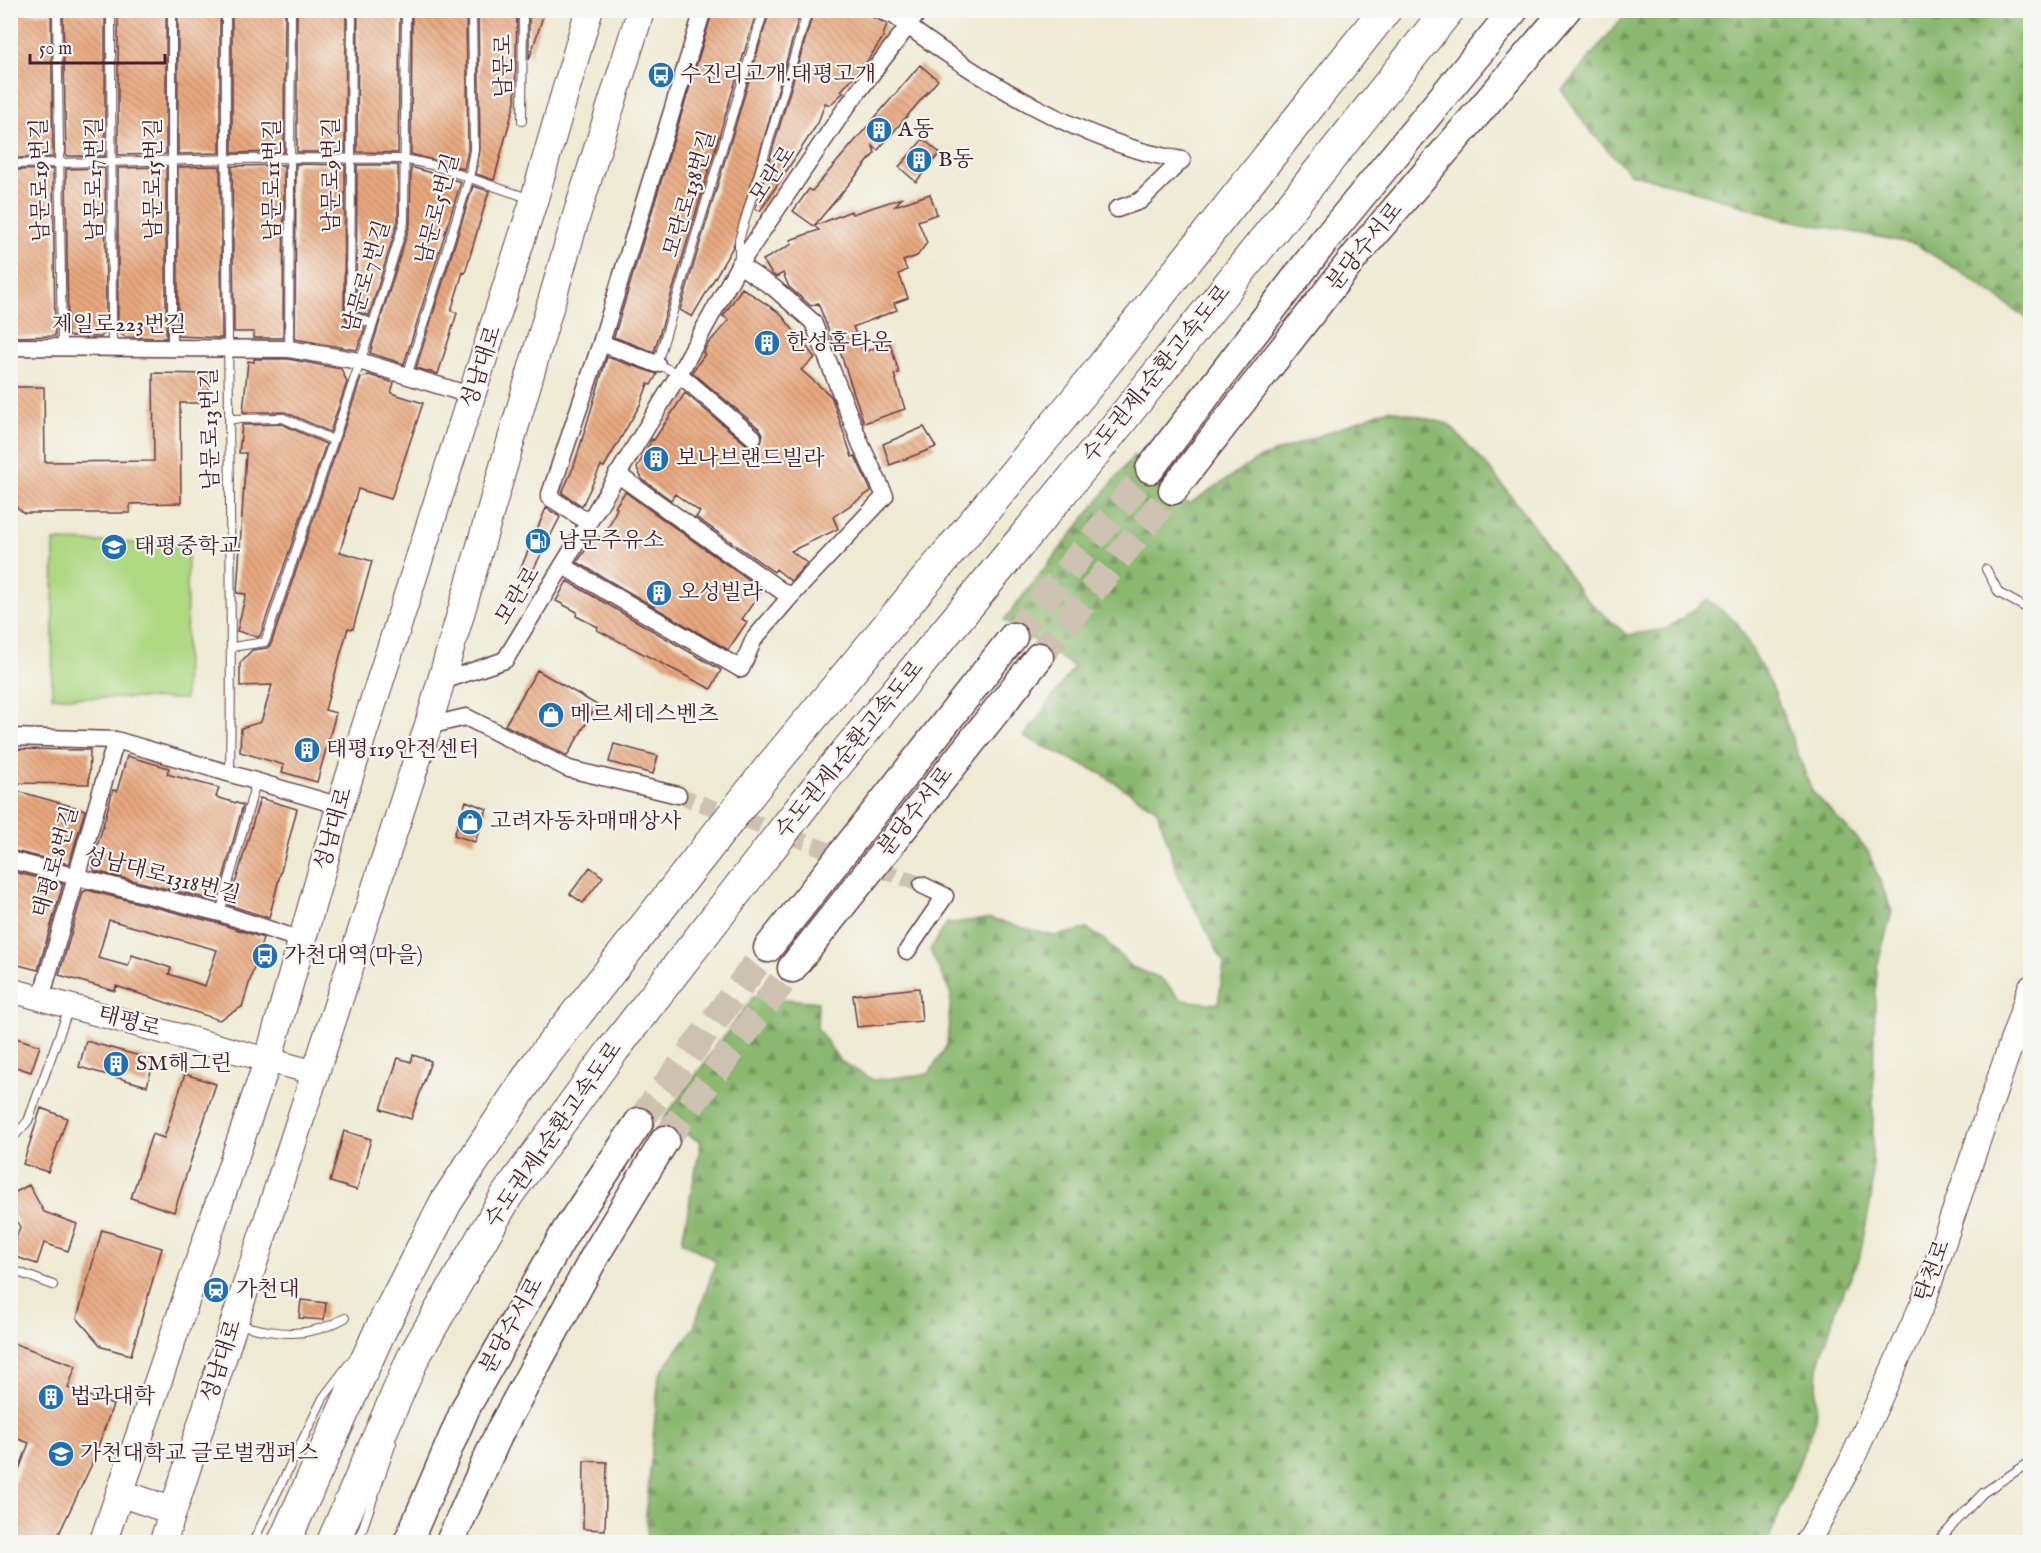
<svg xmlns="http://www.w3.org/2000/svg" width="2041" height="1553" font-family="'IM FELL English','Noto Serif KR',serif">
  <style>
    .forest { fill: url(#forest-firs); stroke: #6a6c4e; stroke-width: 1.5 }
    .garden { fill: #afd883; stroke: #7c7c57; stroke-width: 1.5 }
    .building { fill: url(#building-back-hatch); fill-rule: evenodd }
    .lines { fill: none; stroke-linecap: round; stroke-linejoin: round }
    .minor-tunnel { stroke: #cdc1b1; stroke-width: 16; stroke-dasharray: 16 8; stroke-linecap: butt }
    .trunk-tunnel { stroke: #cdc1b1; stroke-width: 28; stroke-dasharray: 28 14; stroke-linecap: butt }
    .service-casing { stroke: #633d44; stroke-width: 10 }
    .minor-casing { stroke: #633d44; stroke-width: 19 }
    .secondary-casing { stroke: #633d44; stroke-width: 26 }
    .primary-casing { stroke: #633d44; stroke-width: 29 }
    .trunk-casing { stroke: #633d44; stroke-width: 31 }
    .motorway-casing { stroke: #633d44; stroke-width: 34 }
    .service { stroke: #fff; stroke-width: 8 }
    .minor { stroke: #fff; stroke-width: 16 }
    .secondary { stroke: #fff; stroke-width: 24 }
    .primary { stroke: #fff; stroke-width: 27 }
    .trunk { stroke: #fff; stroke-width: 28 }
    .motorway { stroke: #fff; stroke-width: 32 }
    .labels { text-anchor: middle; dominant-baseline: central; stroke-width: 4.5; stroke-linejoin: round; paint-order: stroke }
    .street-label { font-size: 22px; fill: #4a1f2b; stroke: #f6f6f2 }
    .poi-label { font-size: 22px; fill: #4a1f2b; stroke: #f6f6f2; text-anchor: start }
  </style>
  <defs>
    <pattern id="forest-firs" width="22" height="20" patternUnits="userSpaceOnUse" patternTransform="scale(1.5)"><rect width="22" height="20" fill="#8bb871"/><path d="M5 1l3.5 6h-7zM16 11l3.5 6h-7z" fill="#74955d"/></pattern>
    <pattern id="building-back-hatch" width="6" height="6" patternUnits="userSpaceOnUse" patternTransform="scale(1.5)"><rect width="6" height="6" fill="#e8a980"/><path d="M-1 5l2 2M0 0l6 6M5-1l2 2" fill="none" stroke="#be8969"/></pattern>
  </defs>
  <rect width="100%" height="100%" fill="#f6f6f2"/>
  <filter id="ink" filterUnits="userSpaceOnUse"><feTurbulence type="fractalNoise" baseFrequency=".0167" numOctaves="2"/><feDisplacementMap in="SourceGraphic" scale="12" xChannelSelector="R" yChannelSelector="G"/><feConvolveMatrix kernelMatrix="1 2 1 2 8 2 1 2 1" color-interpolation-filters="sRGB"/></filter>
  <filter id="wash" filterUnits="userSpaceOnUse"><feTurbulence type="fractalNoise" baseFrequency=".008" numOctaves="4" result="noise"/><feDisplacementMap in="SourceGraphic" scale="24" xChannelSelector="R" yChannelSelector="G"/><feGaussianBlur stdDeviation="1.35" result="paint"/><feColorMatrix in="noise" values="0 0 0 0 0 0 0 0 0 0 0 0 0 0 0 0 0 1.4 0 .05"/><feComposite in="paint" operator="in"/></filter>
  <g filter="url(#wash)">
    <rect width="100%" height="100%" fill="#eeead3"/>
    <path class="forest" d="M1628,11H2030V321L1969,277L1915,244L1779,218L1706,194L1630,173L1589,130L1562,91Z
      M1389,409L1448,424L1484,462L1526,515L1583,596L1627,635L1666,629L1708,600L1737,623L1773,688L1812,791L1868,851L1892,912L1877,966L1874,1032L1872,1194L1859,1260L1838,1303L1818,1367L1815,1422L1768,1542H648L646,1514L659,1375L694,1327L716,1261L682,1241L701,1142L662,1121L754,996L818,1002L817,1028L840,1061L873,1080L929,1074L947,1045L951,994L930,950L947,923L991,919L1054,936L1087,929L1102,938L1132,967L1160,978L1182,1000L1218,1004L1224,964L1180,880L1157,810L1100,773L1024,737L1074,667L1004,620L1134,455L1189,504L1256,460Z"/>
    <path class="garden" d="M54,541L188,544L185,699L52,697Z"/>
    <g id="blocks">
      <path class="building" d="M118,10H166V154L118,155Z
        M178,10H220V153L178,154Z
        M232,10H285L284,152L232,153Z
        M297,10H346L345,152H297Z
        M358,10H400L398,153L357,152Z
        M412,10H466L468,150L464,169L411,154Z
        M478,10L517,12L515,102L494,180L476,174L480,150Z
        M529,10H545L529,60Z
        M713,10H757L654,352L614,337Z
        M770,10H801L733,247L692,317L680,310Z
        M814,10H859L887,24L882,39L868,60L841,91L844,92L830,105L825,103L818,123L760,211L755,209Z
        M105,12V156H66L63,13Z
        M51,13L53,157L16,158L12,152L15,77L13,14Z
        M920,65L938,80L878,150L873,146L875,153L814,226L793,211L809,189L812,191Z
        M923,139L940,153L916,182L899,167Z
        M296,164L345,165L344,315L347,321L365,328L357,350L295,339Z
        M284,165L283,338H254V332H234L232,166Z
        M357,165H398V221L369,316L356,311Z
        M220,166L222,338L178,336V167Z
        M166,167V338L126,337L118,333V168Z
        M411,167L461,182L404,364L370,353L410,224Z
        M105,168L106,331L101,337L68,336L66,169Z
        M53,169L55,336L14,337L16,170Z
        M473,186L489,191L465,273L463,272L451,311L457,313L438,374L416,368Z
        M930,194L937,214L918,221L927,243L917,256L903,261L907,270L899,274L908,298L894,303L897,310L853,327L863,352L890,343L899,373L894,374L905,409L864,423L836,340L833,342L818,303L811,306L789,287L783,273L776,277L771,273L763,260L792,244L790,240L819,230L814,226L851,211L852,214L902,198L895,206Z
        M742,288L780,313L815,358L801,370L831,396L852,457L855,456L871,491L833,517L838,529L791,551L807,563L791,581L776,569L774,572L696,517L700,512L675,494L671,500L642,479L637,468L652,439L654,440L685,393L747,445L756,447L761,443L763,434L760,429L692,372L705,354L703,353L707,345L729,320L723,316Z
        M607,357L657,374L651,385L648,384L640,405L604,467L601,466L582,506L562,493L574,466Z
        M254,359H288L341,369L347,382L330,432L285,412H243L248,361L254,362Z
        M153,373L209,374V403H180L181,503L130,504V513H24L10,502V387H44L45,462L154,461Z
        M369,375L394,383L391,393L423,403L391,499L358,489L353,506L340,552L372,561L353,629L348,628L325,710L336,713L317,782L282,772L284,765L240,752L241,728L261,722L272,685L240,686V663L252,650L267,648L271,644L361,378Z
        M282,424L326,444L260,636L257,637L237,631L246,594L237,593L246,453H239L242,425Z
        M924,427L936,447L890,465L883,444Z
        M625,492L762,590L742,619L747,622L728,650L577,562L596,535L603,540L617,508L615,507Z
        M546,508L560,517L528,580L518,575Z
        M567,581L721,670L711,689L597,630L598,627L576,616L577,612L556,601Z
        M537,670L597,705L567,756L505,725Z
        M614,744L658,756L653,774L609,762Z
        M11,749L90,750L89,784L11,783Z
        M127,756L169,768L167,774L219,788L216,797L243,805L217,901L95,871L92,865L113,790L117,791Z
        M10,789L85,810L69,864L10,850Z
        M260,798L297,809L269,918L229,905Z
        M466,801L487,809L475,842L454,835Z
        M590,867L603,877L583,903L570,894Z
        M10,871L63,884L38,970L10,963Z
        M87,890L217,923L263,938L242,1007L219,1020L116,986L115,991L59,975L83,892ZM109,920L217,950L205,986L169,974L171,968L132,955L128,966L98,958Z
        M919,988L922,1021L857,1027L853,995Z
        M10,1036L40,1046L31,1072L10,1065Z
        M86,1041L154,1060L147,1086L79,1067Z
        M413,1055L431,1061L411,1119L381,1109L398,1058L411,1062Z
        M185,1074L216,1084L174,1212L131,1198L152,1134L164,1138Z
        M41,1108L67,1118L48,1172L23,1164Z
        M344,1131L371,1139L357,1190L330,1182Z
        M29,1185L44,1212L77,1224L68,1251L44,1243L37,1264L10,1255L20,1227L10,1209V1195Z
        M102,1230L162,1248L131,1355L102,1347L77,1318Z
        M301,1300L326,1303L324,1320L299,1318Z
        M10,1342L76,1366L68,1388L113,1405L91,1466L55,1542H10V1494L29,1443L10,1436Z
        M584,1461L607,1462L605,1530L583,1529Z"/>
    </g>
  </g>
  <g filter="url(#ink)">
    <use href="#blocks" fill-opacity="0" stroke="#633d44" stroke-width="1.5"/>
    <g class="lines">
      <path class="minor-tunnel" d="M678,795L922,885"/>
      <path class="trunk-tunnel" d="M1013,637L1150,469
        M1039,657L1173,490
        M639,1122L768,948
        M665,1140L792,968"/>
      <defs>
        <path id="service" d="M57,10L62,348
          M111,10L112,348
          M226,10C224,265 234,519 230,774
          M352,10L350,315L373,324
          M522,121L523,10
          M10,164L291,158L404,159L432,165L531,199
          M739,259V240L808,10
          M172,347V10
          M289,349L291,10
          M679,374L657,364L764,10
          M407,376L469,179L474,150L472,10
          M231,419L283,418L333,440
          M1986,569L1999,593L2030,610
          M232,647L265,642L373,324L404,222L406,10
          M220,913L256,782
          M10,1141L28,1121L69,1008
          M10,1269L53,1285
          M237,1324C277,1335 308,1339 345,1318
          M253,1542L323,1398L355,1356
          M358,1542L392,1443
          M1937,1542L1983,1493L2030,1462"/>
        <path id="minor" d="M877,10L893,15C972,75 1084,145 1182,160L1140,201L1117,209
          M601,343L657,364
          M10,347L289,349L359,361L473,396
          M679,374L753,437
          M617,474L790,597
          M588,522L549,497L601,343L703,10
          M563,566L741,669L754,639L790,597L885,496L861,445L813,322L774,288L739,265
          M440,682L505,660L679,374L739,265L845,109L920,10
          M428,726L466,717L569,769L678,795
          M10,737L116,740L340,806
          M10,860L220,913L301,940
          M907,951L945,896L922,885
          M41,998L116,740"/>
        <path id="secondary" d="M10,990L316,1073
          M1808,1542L1850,1464L1923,1303L2030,988"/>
        <path id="primary" d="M120,1493L173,1511
          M103,1542L268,1060L340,806L534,200L589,10
          M163,1542L428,726L576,217L641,10"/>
        <path id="trunk" d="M1150,469L1325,240L1514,10
          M1173,490L1356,255L1566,10
          M768,948L1013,637
          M792,968L1039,657
          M408,1542L466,1407L566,1231L639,1122
          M450,1542L500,1431L596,1254L665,1140"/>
        <path id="motorway" d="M284,1542L379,1333L446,1202L538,1063L769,769L1080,395L1385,10
          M333,1542L413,1358L507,1195L613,1050L816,789L1114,429L1448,10"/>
      </defs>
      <use href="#service" class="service-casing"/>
      <use href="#minor" class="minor-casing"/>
      <use href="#secondary" class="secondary-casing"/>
      <use href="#primary" class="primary-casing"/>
      <use href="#trunk" class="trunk-casing"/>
      <use href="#motorway" class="motorway-casing"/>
      <use href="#service" class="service"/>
      <use href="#minor" class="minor"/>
      <use href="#secondary" class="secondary"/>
      <use href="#primary" class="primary"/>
      <use href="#trunk" class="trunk"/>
      <use href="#motorway" class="motorway"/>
    </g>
  </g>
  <defs>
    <symbol id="bus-disc" viewBox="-11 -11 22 22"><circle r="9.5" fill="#1f6fb2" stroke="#f6f6f2"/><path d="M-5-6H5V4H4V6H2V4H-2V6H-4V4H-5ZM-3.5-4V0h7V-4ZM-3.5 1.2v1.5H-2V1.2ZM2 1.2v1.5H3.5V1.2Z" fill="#fff"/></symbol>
    <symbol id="building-disc" viewBox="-11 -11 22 22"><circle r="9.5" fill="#1f6fb2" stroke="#f6f6f2"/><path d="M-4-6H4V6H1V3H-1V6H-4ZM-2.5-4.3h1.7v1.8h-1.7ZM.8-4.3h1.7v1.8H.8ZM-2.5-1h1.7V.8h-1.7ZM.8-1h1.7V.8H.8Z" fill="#fff"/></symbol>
    <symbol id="fuel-disc" viewBox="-11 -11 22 22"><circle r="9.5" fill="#1f6fb2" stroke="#f6f6f2"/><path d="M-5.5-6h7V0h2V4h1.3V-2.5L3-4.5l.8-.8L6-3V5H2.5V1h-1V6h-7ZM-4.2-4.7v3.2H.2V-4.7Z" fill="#fff"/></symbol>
    <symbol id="school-disc" viewBox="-11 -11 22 22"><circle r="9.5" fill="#1f6fb2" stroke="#f6f6f2"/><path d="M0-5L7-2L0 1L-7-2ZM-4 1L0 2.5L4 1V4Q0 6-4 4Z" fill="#fff"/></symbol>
    <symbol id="shop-disc" viewBox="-11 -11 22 22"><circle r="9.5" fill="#1f6fb2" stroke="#f6f6f2"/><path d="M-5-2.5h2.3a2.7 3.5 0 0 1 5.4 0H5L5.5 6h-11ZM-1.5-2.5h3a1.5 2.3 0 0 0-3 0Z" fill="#fff"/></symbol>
    <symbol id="station-disc" viewBox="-11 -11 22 22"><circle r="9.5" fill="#1f6fb2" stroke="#f6f6f2"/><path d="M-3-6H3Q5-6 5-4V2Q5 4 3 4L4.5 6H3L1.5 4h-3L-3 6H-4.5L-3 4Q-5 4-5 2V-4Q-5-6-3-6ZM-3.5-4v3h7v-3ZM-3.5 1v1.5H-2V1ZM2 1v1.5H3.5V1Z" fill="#fff"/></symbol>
    <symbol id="university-disc" viewBox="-11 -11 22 22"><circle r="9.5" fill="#1f6fb2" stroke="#f6f6f2"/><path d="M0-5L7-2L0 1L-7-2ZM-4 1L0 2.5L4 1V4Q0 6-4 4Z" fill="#fff"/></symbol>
  </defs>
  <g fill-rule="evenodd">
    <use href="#bus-disc" x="646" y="60" width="30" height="30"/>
    <use href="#building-disc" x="864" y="115" width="30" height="30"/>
    <use href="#building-disc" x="904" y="145" width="30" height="30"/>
    <use href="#building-disc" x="752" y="328" width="30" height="30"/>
    <use href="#building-disc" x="641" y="444" width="30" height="30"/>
    <use href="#fuel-disc" x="523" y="526" width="30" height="30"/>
    <use href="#school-disc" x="99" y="532" width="30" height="30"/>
    <use href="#building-disc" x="644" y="578" width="30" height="30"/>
    <use href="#shop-disc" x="536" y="700" width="30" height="30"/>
    <use href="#building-disc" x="292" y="735" width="30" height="30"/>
    <use href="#shop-disc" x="455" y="807" width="30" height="30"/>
    <use href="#bus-disc" x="250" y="941" width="30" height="30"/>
    <use href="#building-disc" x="101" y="1049" width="30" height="30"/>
    <use href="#station-disc" x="201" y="1275" width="30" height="30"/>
    <use href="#building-disc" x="36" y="1382" width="30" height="30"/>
    <use href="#university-disc" x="46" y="1439" width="30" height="30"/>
  </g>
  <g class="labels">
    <g class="street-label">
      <text transform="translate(504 66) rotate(-90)">남문로</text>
      <text transform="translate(332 175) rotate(-90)">남문로9번길</text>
      <text transform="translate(773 175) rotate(-56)">모란로</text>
      <text transform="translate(95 179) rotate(-90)">남문로17번길</text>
      <text transform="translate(154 179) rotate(-90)">남문로15번길</text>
      <text transform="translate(41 180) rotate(-91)">남문로19번길</text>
      <text transform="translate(273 180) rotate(-90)">남문로11번길</text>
      <text transform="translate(690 194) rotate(-73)">모란로138번길</text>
      <text transform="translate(438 209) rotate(-75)">남문로5번길</text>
      <text transform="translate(1365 247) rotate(-51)">분당수서로</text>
      <text transform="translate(367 277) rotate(-73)">남문로7번길</text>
      <text x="119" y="325">제일로223번길</text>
      <text transform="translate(482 367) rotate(-72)">성남대로</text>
      <text transform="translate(1157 374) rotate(-51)">수도권제1순환고속도로</text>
      <text transform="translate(211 429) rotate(-91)">남문로13번길</text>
      <text transform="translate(518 596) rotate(-58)">모란로</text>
      <text transform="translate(850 750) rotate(-51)">수도권제1순환고속도로</text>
      <text transform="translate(916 812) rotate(-52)">분당수서로</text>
      <text transform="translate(334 829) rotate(-74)">성남대로</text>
      <text transform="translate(56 862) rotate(-74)">태평로8번길</text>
      <text transform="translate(162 876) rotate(15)">성남대로1318번길</text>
      <text transform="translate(129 1022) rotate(15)">태평로</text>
      <text transform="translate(554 1135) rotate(-55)">수도권제1순환고속도로</text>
      <text transform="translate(1933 1271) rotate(-70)">탄천로</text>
      <text transform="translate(512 1326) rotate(-61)">분당수서로</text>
      <text transform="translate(222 1361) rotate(-72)">성남대로</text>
    </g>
    <g class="poi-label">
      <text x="680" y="75">수진리고개.태평고개</text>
      <text x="898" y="130">A동</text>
      <text x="938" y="160">B동</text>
      <text x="786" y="343">한성홈타운</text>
      <text x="676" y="459">보나브랜드빌라</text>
      <text x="558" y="541">남문주유소</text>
      <text x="134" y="547">태평중학교</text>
      <text x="678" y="593">오성빌라</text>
      <text x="570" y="715">메르세데스벤츠</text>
      <text x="326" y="750">태평119안전센터</text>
      <text x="490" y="822">고려자동차매매상사</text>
      <text x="284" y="956">가천대역(마을)</text>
      <text x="136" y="1064">SM해그린</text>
      <text x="236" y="1290">가천대</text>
      <text x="70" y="1397">법과대학</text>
      <text x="80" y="1454">가천대학교 글로벌캠퍼스</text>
    </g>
  </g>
  <rect width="2041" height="1553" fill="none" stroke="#f6f6f2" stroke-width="36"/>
  <path d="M30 54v9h135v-9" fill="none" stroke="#4a1f2b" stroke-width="3"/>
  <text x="39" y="54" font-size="18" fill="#4a1f2b" stroke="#f6f6f2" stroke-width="4.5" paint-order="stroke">50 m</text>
</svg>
